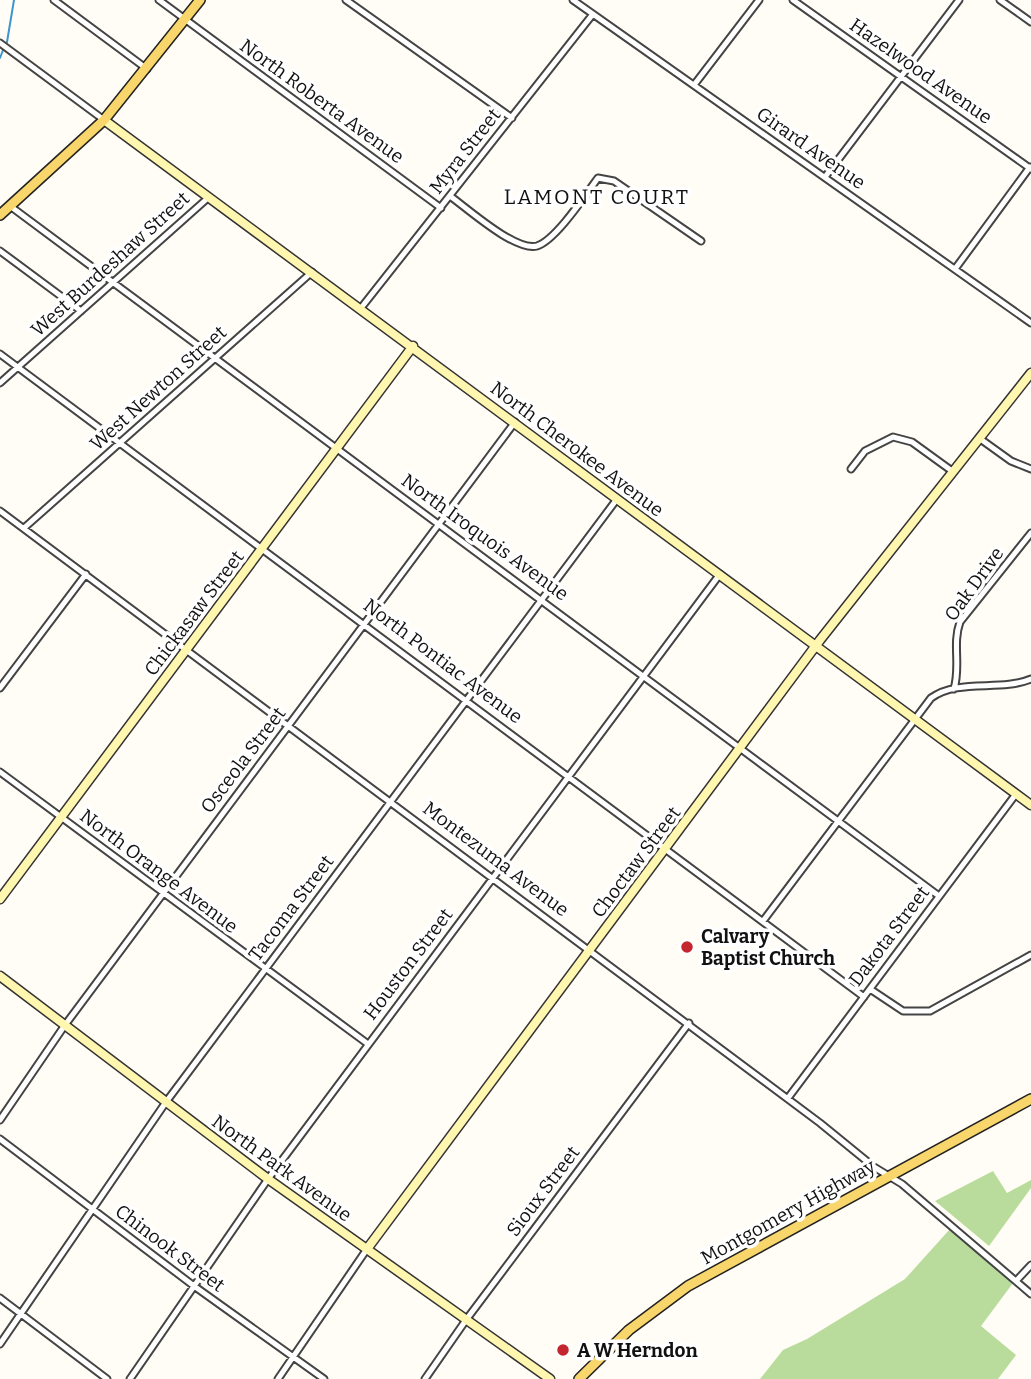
<svg xmlns="http://www.w3.org/2000/svg" width="1031" height="1379" font-family="Bitter,serif">
  <style>
    .forest { fill: #b9dc9c }
    .lines { fill: none; stroke-linecap: round; stroke-linejoin: round }
    .stream { stroke: #3f96cf; stroke-width: 2 }
    .street-casing { stroke: #444; stroke-width: 9 }
    .secondary-casing { stroke: #333; stroke-width: 11 }
    .primary-casing { stroke: #222; stroke-width: 12 }
    .street { stroke: #fff; stroke-width: 5 }
    .secondary { stroke: #fff6b0; stroke-width: 8 }
    .primary { stroke: #f9d66b; stroke-width: 9 }
    .poi-dot { fill: #c4262e; stroke: #fff; stroke-width: 2.5 }
    .labels { text-anchor: middle; dominant-baseline: central; stroke-width: 7; stroke-linejoin: round; paint-order: stroke }
    .street-label { font-size: 19px; fill: #111; stroke: #fff }
    .poi-label { font-size: 19px; font-weight: bold; fill: #111; stroke: #fff; text-anchor: start }
    .neighbourhood-label { font-size: 21px; letter-spacing: 2px; fill: #111; stroke: #fff }
  </style>
  <rect width="100%" height="100%" fill="#fffdf5"/>
  <path class="forest" d="M993,1171L1007,1193L1031,1180V1188L989,1246L935,1201Z
    M950,1229L1013,1283L981,1326L1016,1355L998,1379H760L783,1350L807,1339L905,1279Z"/>
  <g class="lines">
    <path class="stream" d="M7,42L14,0
      M0,58L3,50"/>
    <defs>
      <path id="street" d="M54,0L147,69
        M159,0L441,208
        M346,0L512,118
        M573,0L1031,323
        M793,0L1031,169
        M1000,0L1031,22
        M0,43L104,120
        M694,85L759,0
        M825,177L959,0
        M450,196C468,209 516,252 537,246C556,240 586,194 598,178L614,181L701,241
        M10,206L939,896
        M0,251L81,311
        M955,269L1030,167
        M361,308L593,14
        M0,354L864,997
        M0,383L209,197
        M979,438L1011,461L1031,469
        M851,469L865,451L893,437L912,442L952,471
        M0,511L820,1123L874,1167L902,1184L1031,1294
        M24,528L312,272
        M0,688L86,574
        M954,689C961,666 952,644 960,622L1031,533
        M0,772L368,1044
        M763,921L931,698C959,678 1000,692 1031,679
        M870,989L903,1011H930L1031,955
        M788,1098L1016,794
        M0,1120L65,1025L515,422
        M0,1139L194,1286L324,1379
        M1016,1281L1031,1265
        M0,1298L107,1379
        M0,1344L166,1102L617,499
        M130,1379L268,1179L720,574
        M278,1379L367,1249
        M425,1379L466,1320L689,1023"/>
      <path id="secondary" d="M104,120L1031,805
        M0,899L413,346
        M0,976L268,1179L550,1379
        M367,1249L820,640L1031,373"/>
      <path id="primary" d="M0,215L104,120L200,0
        M579,1379L629,1330L688,1286L1031,1099"/>
    </defs>
    <use href="#street" class="street-casing"/>
    <use href="#secondary" class="secondary-casing"/>
    <use href="#primary" class="primary-casing"/>
    <use href="#street" class="street"/>
    <use href="#secondary" class="secondary"/>
    <use href="#primary" class="primary"/>
  </g>
  <g class="poi-dot">
    <circle cx="687" cy="947" r="7"/>
    <circle cx="563" cy="1350" r="7"/>
  </g>
  <g class="labels">
    <g class="street-label">
      <text transform="translate(921 71) rotate(35)">Hazelwood Avenue</text>
      <text transform="translate(322 101) rotate(36)">North Roberta Avenue</text>
      <text transform="translate(811 148) rotate(35)">Girard Avenue</text>
      <text transform="translate(465 151) rotate(-52)">Myra Street</text>
      <text transform="translate(110 264) rotate(-42)">West Burdeshaw Street</text>
      <text transform="translate(158 388) rotate(-42)">West Newton Street</text>
      <text transform="translate(577 449) rotate(37)">North Cherokee Avenue</text>
      <text transform="translate(485 537) rotate(36)">North Iroquois Avenue</text>
      <text transform="translate(974 584) rotate(-54)">Oak Drive</text>
      <text transform="translate(194 613) rotate(-53)">Chickasaw Street</text>
      <text transform="translate(443 661) rotate(37)">North Pontiac Avenue</text>
      <text transform="translate(243 760) rotate(-53)">Osceola Street</text>
      <text transform="translate(496 859) rotate(37)">Montezuma Avenue</text>
      <text transform="translate(636 862) rotate(-53)">Choctaw Street</text>
      <text transform="translate(159 871) rotate(37)">North Orange Avenue</text>
      <text transform="translate(291 908) rotate(-53)">Tacoma Street</text>
      <text transform="translate(889 936) rotate(-53)">Dakota Street</text>
      <text transform="translate(408 964) rotate(-53)">Houston Street</text>
      <text transform="translate(282 1168) rotate(36)">North Park Avenue</text>
      <text transform="translate(543 1191) rotate(-53)">Sioux Street</text>
      <text transform="translate(788 1212) rotate(-29)">Montgomery Highway</text>
      <text transform="translate(170 1248) rotate(37)">Chinook Street</text>
    </g>
    <g class="poi-label">
      <text x="701" y="936">Calvary<tspan x="701" dy="22">Baptist Church</tspan></text>
      <text x="577" y="1350">A W Herndon</text>
    </g>
    <g class="neighbourhood-label">
      <text x="597" y="197">LAMONT COURT</text>
    </g>
  </g>
</svg>
